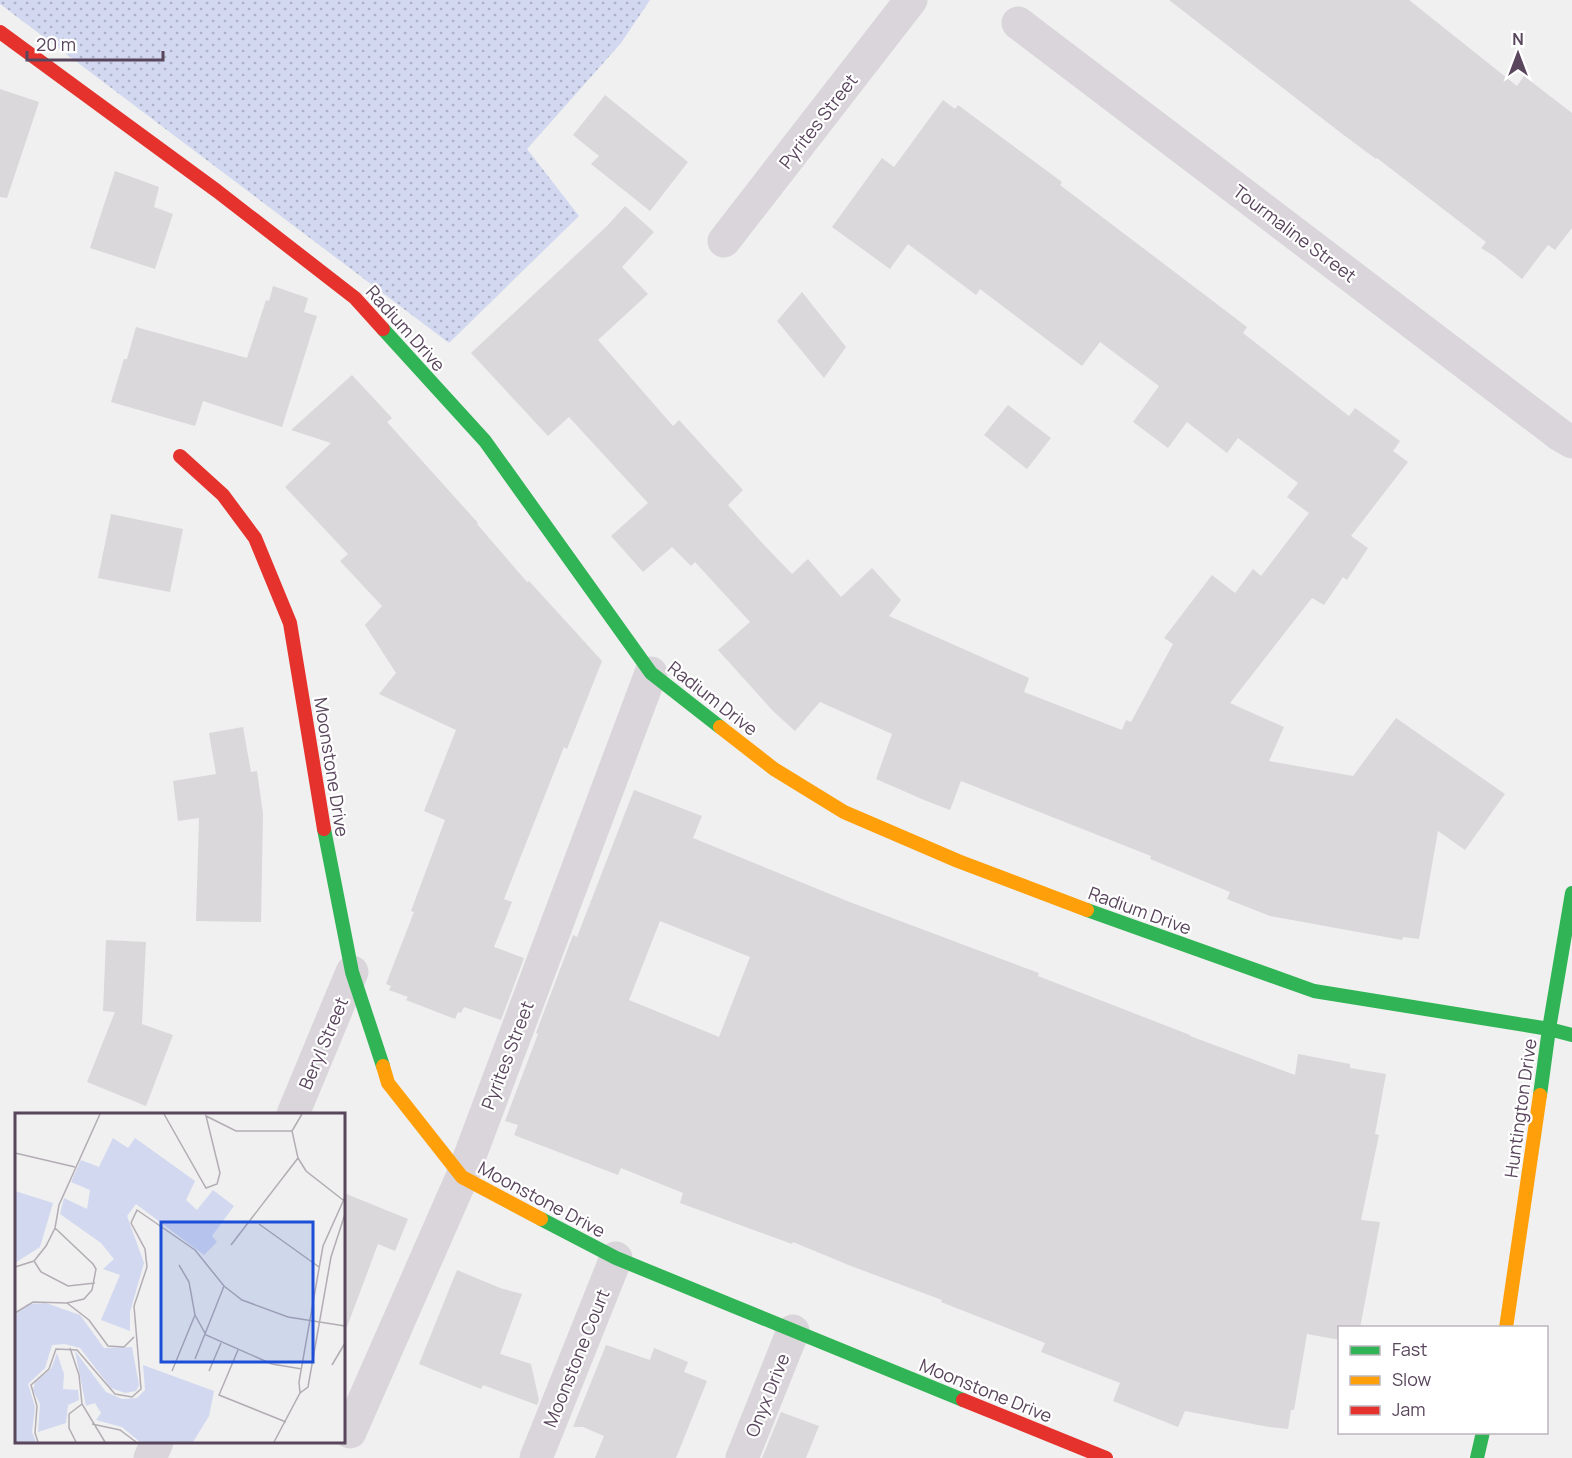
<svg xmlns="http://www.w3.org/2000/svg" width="1572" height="1458" font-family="Manrope,sans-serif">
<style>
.grass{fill:url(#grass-dots)}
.building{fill:#dad8da;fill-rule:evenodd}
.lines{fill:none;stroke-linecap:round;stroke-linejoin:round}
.street{stroke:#d9d5da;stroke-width:33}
.fast{stroke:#30b455;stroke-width:14}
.slow{stroke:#ff9f0a;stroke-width:14}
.jam{stroke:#e5322d;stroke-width:14}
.labels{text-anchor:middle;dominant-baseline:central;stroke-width:4.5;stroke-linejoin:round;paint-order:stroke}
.street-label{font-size:18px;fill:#59455c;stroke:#fff}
.inset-road{fill:none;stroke:#b3acb4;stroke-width:1.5}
.view{fill:#1d4ed8;fill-opacity:0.15;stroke:#1d4ed8;stroke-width:3}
.inset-edge{fill:none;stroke:#59455c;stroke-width:3}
</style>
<defs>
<pattern id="grass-dots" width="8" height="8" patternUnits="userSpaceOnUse" patternTransform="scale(1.5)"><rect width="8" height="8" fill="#d2d8f0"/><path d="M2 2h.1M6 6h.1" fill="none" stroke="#adb1c6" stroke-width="1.8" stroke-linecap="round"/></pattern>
</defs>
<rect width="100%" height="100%" fill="#eff0ef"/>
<path class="grass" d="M0,0H650L621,43L527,149L579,216L449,343L0,4Z"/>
<path class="building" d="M1169,0H1409L1517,86L1524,76L1572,113V228L1555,250L1548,245L1522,279L1494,256L1481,248L1486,242L1377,158L1376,159L1341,133Z
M0,89L39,102L7,198L0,197Z
M605,95L688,162L650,211L591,164L599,156L573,135Z
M943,100L955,109L958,105L1062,182L1060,185L1247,327L1243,333L1349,416L1355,408L1400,441L1393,451L1408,462L1351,536L1368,548L1347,580L1343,577L1324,605L1312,598L1230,703L1284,727L1269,761L1353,776L1396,718L1505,794L1465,850L1438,831L1419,939L1403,937L1402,940L1270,916L1227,899L1230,892L1150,859L1151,856L961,781L950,810L924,800L876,779L892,734L820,702L795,731L774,712L718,650L750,622L695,562L691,566L672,547L643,572L611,536L648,503L569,417L548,436L471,353L607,226L625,206L654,232L622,267L648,294L598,340L673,426L679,420L743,490L728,505L764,545L792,574L808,559L841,597L872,568L901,600L889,616L1029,678L1024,692L1122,730L1126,720L1131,722L1173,644L1164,638L1212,575L1235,593L1253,569L1261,576L1309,513L1287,497L1298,483L1238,438L1227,453L1187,422L1168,448L1133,422L1159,386L1100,342L1082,366L980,289L976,295L908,244L890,269L832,227L882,158L894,167Z
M115,171L159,187L154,207L173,214L155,269L90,248Z
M273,286L308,298L304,312L317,316L282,427L203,401L195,426L111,402L124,359H127L136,327L247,358L266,300L269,301Z
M802,292L846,347L824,378L777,321Z
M352,375L392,418L387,422L478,523L477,524L527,582L529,581L602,661L567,749L564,747L504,899L512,902L494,947L524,958L501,1020L464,1007L461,1013L458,1012L455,1019L406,1000L408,997L389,990L391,986L386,984L414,912L411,911L445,820L424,811L456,730L379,694L396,673L365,625L382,606L340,561L348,554L285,487L331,443L291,430Z
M1008,405L1051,438L1027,469L984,435Z
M111,514L183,529L170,592L98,578Z
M243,727L251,772L257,771L263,814L261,922L196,921L199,818L178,821L173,781L216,774L209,733Z
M634,790L702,816L693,838L847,901L1039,973L1038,976L1190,1035V1036L1295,1075L1298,1054L1350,1064V1068L1386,1074L1375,1134L1379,1135L1361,1220L1380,1222L1360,1328H1340V1340L1307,1334L1294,1410H1291L1288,1429L1269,1427L1185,1411L1178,1427L1113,1401L1120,1383L1041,1352L1045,1343L941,1302L942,1300L851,1266L793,1242L792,1244L680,1203L683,1193L621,1168L618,1175L514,1135L518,1125L505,1121L538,1034L536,1033L573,935L577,937ZM660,921L750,957L719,1037L629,1000Z
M106,940L146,942L142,1024L173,1035L146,1106L87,1082L115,1012L103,1011Z
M344,1193L408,1219L395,1251L378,1244L347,1327H344Z
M457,1270L500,1288L522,1294L500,1354L531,1364L539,1400L537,1405L483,1385L481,1389L419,1364Z
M606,1345L650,1360L654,1348L688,1362L684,1372L707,1381L676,1458H595L604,1436L583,1427H573Z
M781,1412L819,1426L806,1458H762Z"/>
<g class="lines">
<path class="street" d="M1018,23L1560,435L1572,442
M724,241L911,0
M293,1114L352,972
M350,1432L462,1177L651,673
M150,1458L157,1442
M536,1458L616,1258
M742,1458L793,1331"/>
<path class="fast" d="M383,329L485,441L651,673L720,727
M324,829L352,972L383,1066
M1087,910L1314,991L1549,1029L1572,1035
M1540,1095L1549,1029L1572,893
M541,1219L616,1258L963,1400
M1477,1458L1483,1432"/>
<path class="slow" d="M720,727L774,769L844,812L958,861L1087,910
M383,1066L388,1083L462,1177L541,1219
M1506,1328L1540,1095"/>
<path class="jam" d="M0,32L217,191L355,298L383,329
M180,456L223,495L255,538L290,623L324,829
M963,1400L1106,1458"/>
</g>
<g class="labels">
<g class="street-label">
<text transform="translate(818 121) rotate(-52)">Pyrites Street</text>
<text transform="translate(1295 233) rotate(37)">Tourmaline Street</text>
<text transform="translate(406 328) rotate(48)">Radium Drive</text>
<text transform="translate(713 698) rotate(38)">Radium Drive</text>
<text transform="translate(332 767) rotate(81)">Moonstone Drive</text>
<text transform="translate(1140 910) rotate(20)">Radium Drive</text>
<text transform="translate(323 1043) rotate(-67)">Beryl Street</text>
<text transform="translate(507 1055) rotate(-69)">Pyrites Street</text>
<text transform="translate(1520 1108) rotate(-82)">Huntington Drive</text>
<text transform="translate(542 1199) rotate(28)">Moonstone Drive</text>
<text transform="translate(576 1358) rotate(-68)">Moonstone Court</text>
<text transform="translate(986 1390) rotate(22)">Moonstone Drive</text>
<text transform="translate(767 1395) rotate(-68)">Onyx Drive</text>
</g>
</g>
<g transform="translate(15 1113)">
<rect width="330" height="330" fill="#eff0ef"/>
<path d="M98,25L113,35L120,25L180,68L171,87L182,97L198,77L219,93L197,123L202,129L189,142L121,91L112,103L129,150L115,199V218L86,207L105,162L88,156L99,146L86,130L45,101L49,85L72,96L75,77L56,69L66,47L84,54ZM0,78L38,90L25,134L0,150ZM31,190L65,202L89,235L117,234L124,272L121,278L110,280L96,275L65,235L50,231L37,232L30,255L13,271L20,294L17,319L21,329H0V202L13,191ZM60,238L91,279L107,286L122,285L130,277L128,252L199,278L194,303L178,329H125L107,314L81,307L86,300L80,290L71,293ZM42,240L49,261L48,276L63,277L64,287L53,292L51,310L23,319L25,291L18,277L20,269L36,256Z" fill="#d2d8f0"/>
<path class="inset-road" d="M149,1L191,75L202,71L205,60L191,3L221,18H277M0,40L60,54M283,45L291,58L328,87M244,111L304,154M216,132L283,45L277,18L287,1M19,148L26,159L53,173L80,170M164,152L174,169L180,202L191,222L257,251L287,256M0,154L19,148L31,133L40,115L44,92L85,1M52,190L74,207L93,233L109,234L119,224M0,200L18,189L52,190L69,186L77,177L81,156L78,151L40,115M0,226V245M55,235L64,262L67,291L90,329M223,237L204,282L271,309M180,246L209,173M317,252L330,230M157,258L180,202M194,258L206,230M285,280L284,269L308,133L330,84M77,311L105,317L121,329M23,329L20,320L22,293L16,272L34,256L41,236L62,237L100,281L117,284L126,276L119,193L132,154L130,136L116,110L122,97L180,137L209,173L227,187L273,204L330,213M61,329L54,315V301L67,291M259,329L285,280L293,274L316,144L330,101"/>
<path class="view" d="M146,109H298V249H146Z"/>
<rect width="330" height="330" class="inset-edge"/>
</g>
<rect x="1338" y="1326" width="210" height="108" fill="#ffffff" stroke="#bdb5be" stroke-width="1.5"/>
<rect x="1350" y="1346" width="30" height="9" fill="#30b455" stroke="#bdb5be" stroke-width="1.5"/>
<text x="1392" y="1356" font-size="18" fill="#59455c">Fast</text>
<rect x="1350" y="1376" width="30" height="9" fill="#ff9f0a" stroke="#bdb5be" stroke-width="1.5"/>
<text x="1392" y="1386" font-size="18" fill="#59455c">Slow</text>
<rect x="1350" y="1406" width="30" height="9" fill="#e5322d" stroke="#bdb5be" stroke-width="1.5"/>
<text x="1392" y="1416" font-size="18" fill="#59455c">Jam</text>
<g transform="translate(1518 54)" stroke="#ffffff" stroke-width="4.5" paint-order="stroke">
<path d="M0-4.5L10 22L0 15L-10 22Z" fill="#59455c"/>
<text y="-9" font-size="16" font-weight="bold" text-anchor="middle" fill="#59455c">N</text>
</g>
<path d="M27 51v9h136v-9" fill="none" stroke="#59455c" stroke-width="3"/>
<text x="36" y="51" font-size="18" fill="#59455c" stroke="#ffffff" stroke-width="4.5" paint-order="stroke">20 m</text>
</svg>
